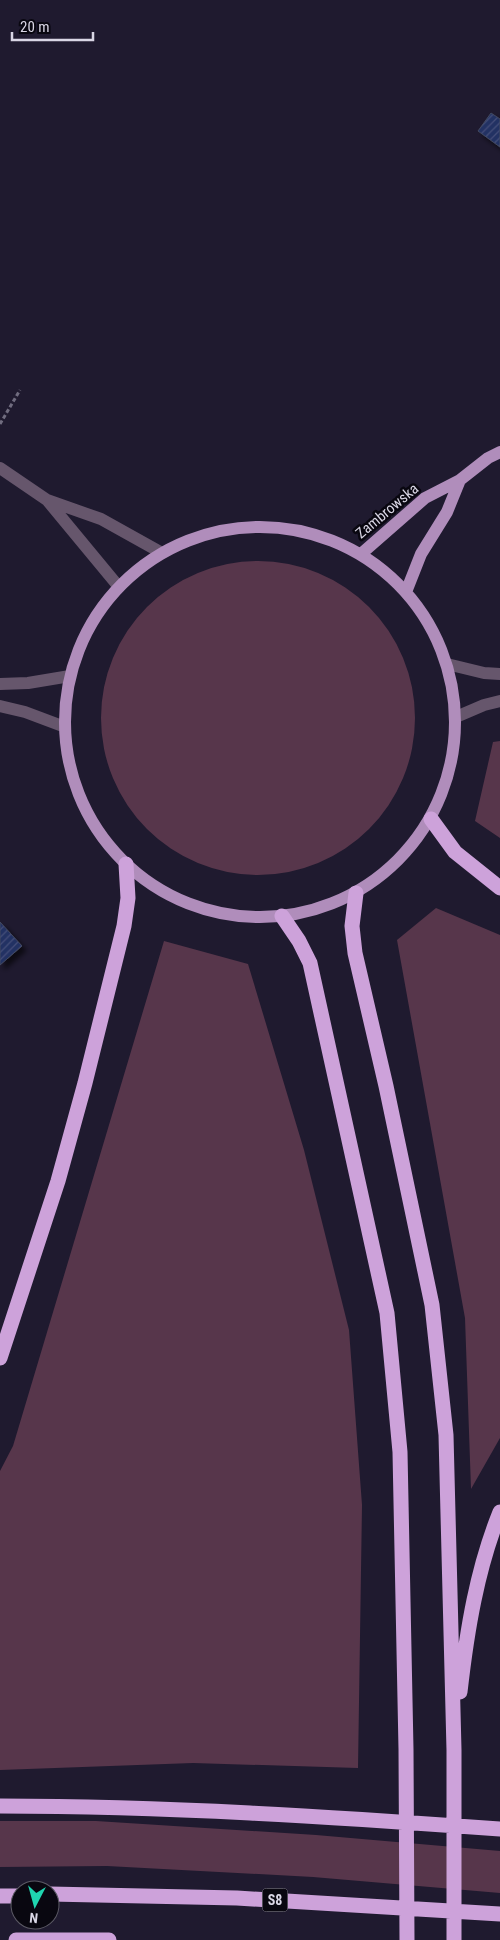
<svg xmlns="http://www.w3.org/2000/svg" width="500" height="1940" font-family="'Roboto Condensed',sans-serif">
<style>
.green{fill:#57364b}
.building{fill:url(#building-hatch);stroke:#414960;filter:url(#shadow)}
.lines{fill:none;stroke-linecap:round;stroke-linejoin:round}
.path{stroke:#706c7f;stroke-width:3;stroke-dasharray:4 2.5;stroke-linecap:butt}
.minor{stroke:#66566c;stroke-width:12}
.major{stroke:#b08dbb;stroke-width:12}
.highway{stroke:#cda2da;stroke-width:15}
.labels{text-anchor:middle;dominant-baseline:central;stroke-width:5;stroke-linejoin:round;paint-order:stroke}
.shield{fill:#090710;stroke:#9b98a5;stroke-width:1}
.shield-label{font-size:14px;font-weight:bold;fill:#d9d6e5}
.street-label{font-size:15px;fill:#d9d6e5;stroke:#090710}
</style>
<defs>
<pattern id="building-hatch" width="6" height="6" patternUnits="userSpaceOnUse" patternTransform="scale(1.25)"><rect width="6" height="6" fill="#243163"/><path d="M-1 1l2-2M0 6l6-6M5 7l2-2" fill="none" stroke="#434e79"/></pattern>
<filter id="shadow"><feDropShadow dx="4.5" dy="4.5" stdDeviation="2.5" flood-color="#0009"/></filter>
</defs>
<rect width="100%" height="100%" fill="#1f1a2f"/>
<path class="green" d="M101 718a157 157 0 1 1 314 0a157 157 0 1 1-314 0Z
M500,741V838L475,821L493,742Z
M436,908L500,935V1438L471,1489L465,1318L397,940Z
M164,941L248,964L304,1150L349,1330L362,1505L358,1768L193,1763L0,1770V1471L13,1446Z
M0,1821H96L316,1835L500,1851V1893L313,1877L107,1866L0,1867Z"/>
<path class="building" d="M491,113L500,119V147L478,131Z
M0,922L22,946L0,965Z"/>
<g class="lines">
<path class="path" d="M0,424L20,390"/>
<path class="minor" d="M0,468L47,500L101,519L162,553
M47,500L119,587
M447,664L484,673L500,674
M0,684L28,683L70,676
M0,706L25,712L65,727
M456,717L484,705L500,701"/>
<path class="major" d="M65 722a195 195 0 1 1 390 0a195 195 0 1 1-390 0Z
M361,554L425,498L460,480L488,458L500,452
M406,592L421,554L447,512L460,480"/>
<path class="highway" d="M431,819L455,852L500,888
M356,893L352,926L355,953L386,1086L432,1305L446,1435L454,1750V1940
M282,916L299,941L310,963L387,1313L400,1452L406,1749L407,1940
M0,1358L58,1181L85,1083L124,926L128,898L126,864
M460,1692C467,1630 477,1569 500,1512
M0,1806C167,1806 333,1817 500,1829
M50,1894L237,1898L500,1914
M0,1896H20
M16,1940H109"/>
</g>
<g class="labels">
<rect class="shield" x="262.5" y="1888.5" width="25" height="23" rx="4"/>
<g class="shield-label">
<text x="275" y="1900">S8</text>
</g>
<g class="street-label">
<text transform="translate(387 511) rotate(-40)">Zambrowska</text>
</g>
</g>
<g transform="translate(35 1905) rotate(186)"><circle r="24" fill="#090710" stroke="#5c5a65"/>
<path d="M0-4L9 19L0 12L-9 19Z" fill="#1fd5b0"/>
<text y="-8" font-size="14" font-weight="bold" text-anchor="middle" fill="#d9d6e5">N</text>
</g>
<path d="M12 32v8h81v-8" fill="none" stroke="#d9d6e5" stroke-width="2.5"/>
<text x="20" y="32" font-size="15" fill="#d9d6e5" stroke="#090710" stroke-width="4" paint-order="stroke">20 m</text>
</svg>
